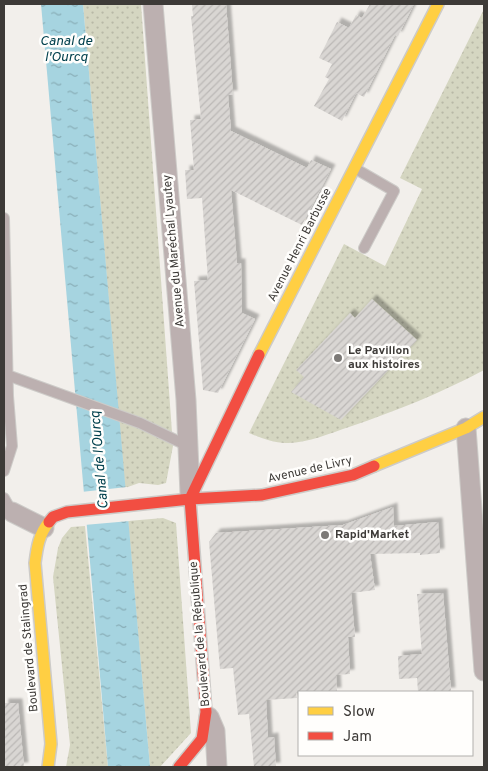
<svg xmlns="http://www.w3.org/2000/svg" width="488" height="771" font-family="Overpass,sans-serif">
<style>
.green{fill:url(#green-dots)}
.water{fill:url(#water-ripples)}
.pier{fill:#f2efeb}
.building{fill:url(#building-hatch);filter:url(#shadow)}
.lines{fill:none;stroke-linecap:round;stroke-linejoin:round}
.lane-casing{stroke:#cdcbc8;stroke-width:12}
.street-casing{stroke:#cdcbc8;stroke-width:21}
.slow-casing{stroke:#cdcbc8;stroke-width:14}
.jam-casing{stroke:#cdcbc8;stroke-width:14}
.lane{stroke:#bcb0b0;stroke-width:10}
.street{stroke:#bcb0b0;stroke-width:19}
.slow{stroke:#ffcf43;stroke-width:11}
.jam{stroke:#f24e42;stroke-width:11}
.poi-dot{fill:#7c7976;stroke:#fffefc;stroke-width:2}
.labels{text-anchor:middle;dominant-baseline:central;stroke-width:5;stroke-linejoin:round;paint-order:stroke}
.street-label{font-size:12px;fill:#3d3a37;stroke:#fffefc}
.poi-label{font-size:12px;font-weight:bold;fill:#3d3a37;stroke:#fffefc;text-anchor:start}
.water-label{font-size:14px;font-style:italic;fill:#00404d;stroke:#fffefc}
</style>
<defs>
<pattern id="green-dots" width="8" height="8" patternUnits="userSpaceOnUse" patternTransform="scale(1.25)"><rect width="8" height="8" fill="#d5d6c1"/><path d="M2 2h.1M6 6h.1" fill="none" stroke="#b8b8a6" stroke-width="1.8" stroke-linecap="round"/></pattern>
<pattern id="water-ripples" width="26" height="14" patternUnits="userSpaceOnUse" patternTransform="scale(1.25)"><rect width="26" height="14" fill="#a6d4e0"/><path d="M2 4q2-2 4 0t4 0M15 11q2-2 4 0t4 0" fill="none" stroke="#88adb6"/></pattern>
<pattern id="building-hatch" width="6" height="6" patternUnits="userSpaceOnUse" patternTransform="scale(1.25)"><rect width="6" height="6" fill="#d9d6d3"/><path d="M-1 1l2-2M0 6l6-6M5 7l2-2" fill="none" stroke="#bbb8b6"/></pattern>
<filter id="shadow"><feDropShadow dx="4.5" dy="-4.5" stdDeviation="1" flood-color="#0004"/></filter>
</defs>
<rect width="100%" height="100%" fill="#f2efeb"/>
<path class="green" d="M83,4H141L173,446L166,483L158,485L139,483L125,488Z
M484,9V370C441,393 396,411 349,427C331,433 305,444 286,443C273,443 261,438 249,433L344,244L385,266L422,189L400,178Z
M163,518L176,523L191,733L160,767H150L128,521Z
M85,526L108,767H66L70,745L53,577L58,548L62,538L71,527Z"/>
<path class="water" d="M41,4H83L150,767H108Z"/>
<path class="pier" d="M127,487L130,521L84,525L81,492Z"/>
<path class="building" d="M207,4H226L233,95H228L231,131L307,168L311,160L331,169L302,225L231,190L237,263H241L242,313L255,319L218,393L203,390L194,281L208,280L202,198L187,199L185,170H194L190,120L201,119L191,16H193L192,5Z
M370,4H414L398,36L395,35L364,97L356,93L342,121L314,106L329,79L325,77L332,64L319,58L337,22L349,28L356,15L362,18Z
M372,299L417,340L341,420L291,392L304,377L296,370L350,313L355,318Z
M393,507L394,526L438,522L440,553L420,555V553L370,554L375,590L351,593L355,637H348L350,674L336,675L337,692H296L297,698L266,700L268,738L274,737L276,767H254L249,714L238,715L233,668L220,669L209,542L216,533L343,525Z
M443,593L451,692H418L417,678L399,679L398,656L422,654L417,594Z
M4,703H18L24,767H4Z"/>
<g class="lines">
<g class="lane-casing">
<path id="lane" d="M356,169L394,191L364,248
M4,218L8,396L12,446L4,471
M7,375L140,423L188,446
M4,498L12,512L9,513"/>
</g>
<g class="street-casing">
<path id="street" d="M153,4L186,400L190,494
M466,428L484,671
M12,512L44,528
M209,717L215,731L217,767"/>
</g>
<g class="slow-casing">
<path id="slow" d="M259,355L438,4
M374,466L466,428L484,417
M48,767L51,744L35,563C37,547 39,534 49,522"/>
</g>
<g class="jam-casing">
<path id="jam" d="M49,522L53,517L67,512L190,499L262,495L353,475L374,466
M179,767L202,739L206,712L190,499L259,355"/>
</g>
<use href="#lane" class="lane"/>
<use href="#street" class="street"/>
<use href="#slow" class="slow"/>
<use href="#jam" class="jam"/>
</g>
<g class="poi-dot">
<circle cx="338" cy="358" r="5"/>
<circle cx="325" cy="535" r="5"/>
</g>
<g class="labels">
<g class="street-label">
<text transform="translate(300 245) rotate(-63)">Avenue Henri Barbusse</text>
<text transform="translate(174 251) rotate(-95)">Avenue du Maréchal Lyautey</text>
<text transform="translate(310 470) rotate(-13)">Avenue de Livry</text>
<text transform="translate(200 634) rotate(-95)">Boulevard de la République</text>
<text transform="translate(29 648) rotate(-95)">Boulevard de Stalingrad</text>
</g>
<g class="poi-label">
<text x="348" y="351">Le Pavillon<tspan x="348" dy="14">aux histoires</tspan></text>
<text x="335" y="535">Rapid'Market</text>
</g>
<g class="water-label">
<text x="66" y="41">Canal de<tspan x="66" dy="16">l'Ourcq</tspan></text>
<text transform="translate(100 460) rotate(-95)">Canal de l'Ourcq</text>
</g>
</g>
<rect width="488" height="771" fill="none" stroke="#3d3a37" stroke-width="10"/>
<rect x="298" y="691" width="175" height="65" fill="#fffefc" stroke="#b1b0ad"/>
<rect x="308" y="707" width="25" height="8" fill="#ffcf43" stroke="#b1b0ad"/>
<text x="343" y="716" font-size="15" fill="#3d3a37">Slow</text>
<rect x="308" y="732" width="25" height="8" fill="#f24e42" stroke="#b1b0ad"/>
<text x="343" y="741" font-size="15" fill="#3d3a37">Jam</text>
</svg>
